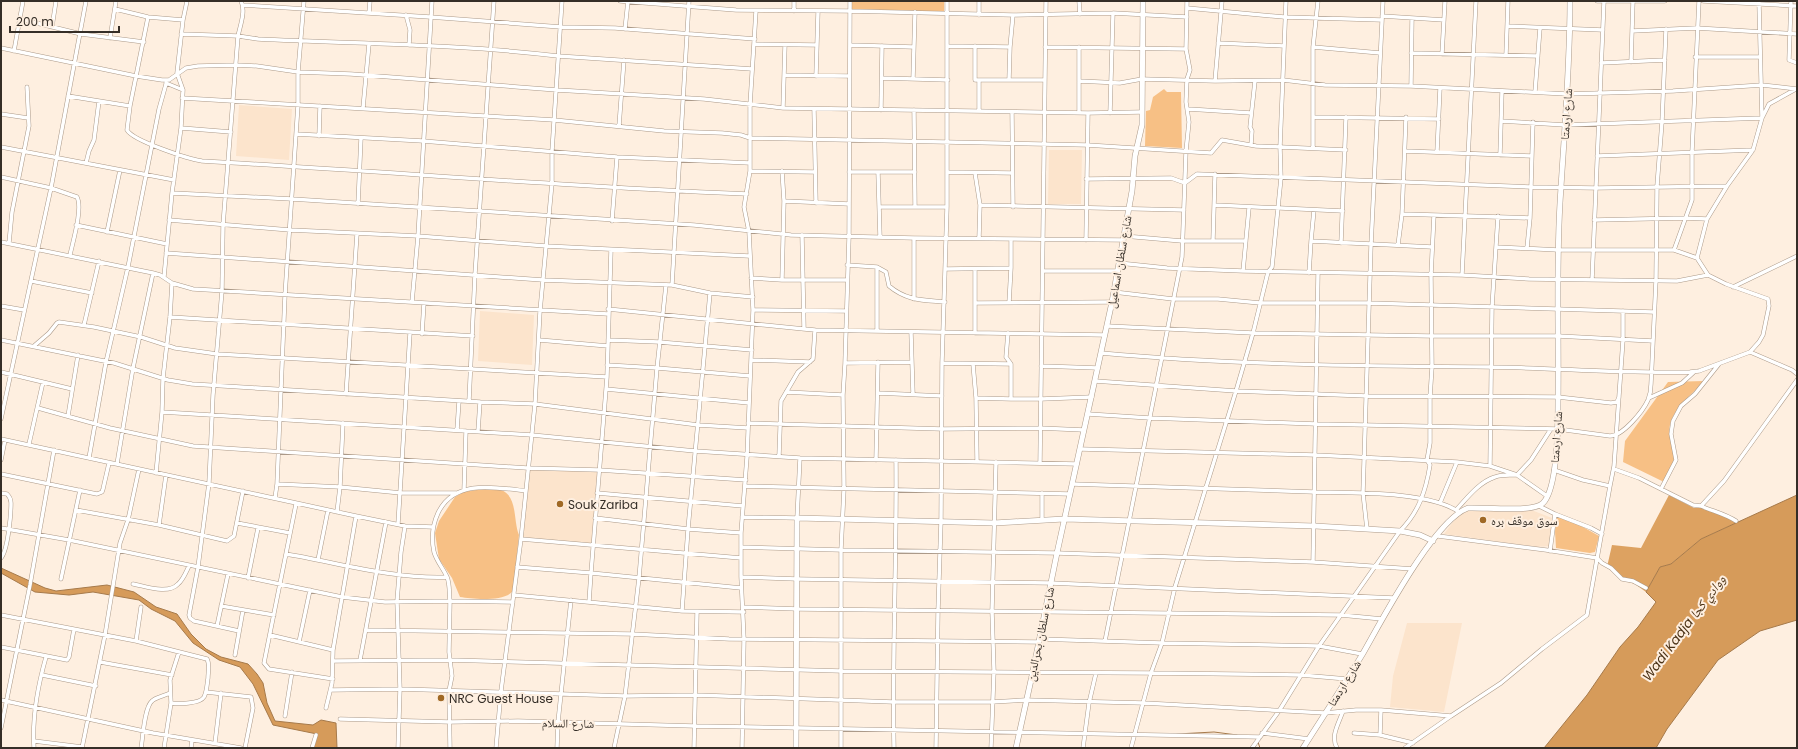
<svg xmlns="http://www.w3.org/2000/svg" width="1798" height="749" font-family="Poppins,'Noto Naskh Arabic',sans-serif">
<style>
.built{fill:#fce4cc}
.green{fill:#f7c085}
.forest{fill:#dda261}
.water{fill:#d69b5a;stroke:#a67a4b}
.lines{fill:none;stroke-linecap:round;stroke-linejoin:round}
.stream{stroke:#a67a4b;stroke-width:1}
.street-casing{stroke:#ac9a89;stroke-width:4.5}
.secondary-casing{stroke:#ac9a89;stroke-width:6}
.street{stroke:#fff;stroke-width:3.5}
.secondary{stroke:#fff;stroke-width:5}
.poi-dot{fill:#a06925;stroke:#feefe0;stroke-width:1.5}
.labels{text-anchor:middle;dominant-baseline:central;stroke-width:4;stroke-linejoin:round;paint-order:stroke}
.street-label{font-size:12px;fill:#352e27;stroke:#feefe0}
.poi-label{font-size:12px;fill:#352e27;stroke:#feefe0;text-anchor:start}
.water-label{font-size:13px;font-style:italic;fill:#4c3317;stroke:#feefe0}
</style>
<rect width="100%" height="100%" fill="#feefe0"/>
<path class="built" d="M239,105L292,109L289,160L236,156Z
M1049,150H1082L1081,204H1048Z
M480,311L534,315L532,365L478,361Z
M529,469L598,471L592,544L522,538Z
M1469,510L1534,511L1552,518L1550,546L1536,547L1444,534L1459,514Z
M1407,623H1462L1444,712L1390,707L1393,676Z"/>
<path class="green" d="M852,1H944V12L852,9Z
M1164,89L1167,92H1181L1182,148L1145,146L1146,111L1150,110L1153,97Z
M1704,381C1692,395 1674,407 1670,425C1667,437 1676,448 1674,459C1673,466 1667,475 1664,482L1623,462L1625,441L1668,382Z
M483,489C488,489 496,488 501,490C518,496 513,521 519,535L513,591C504,602 473,599 460,597L452,578L439,559L435,533L439,521L455,497L463,492Z
M1557,516L1576,523L1599,536L1595,552L1590,553L1556,548L1555,531Z"/>
<path class="forest" d="M1669,495L1694,508H1702L1728,518L1736,523L1701,539L1671,564L1660,567L1646,592L1635,584L1622,580L1607,567L1612,545L1641,548Z"/>
<path class="water" d="M1797,495V620L1760,631L1718,660L1667,729L1656,748H1544L1587,695L1620,647L1638,627L1656,602L1646,592L1660,567L1671,564L1701,539Z
M1,568L45,588L56,591L107,585L134,592L156,607L177,614L191,634L206,649L221,657L248,664L257,674L263,683L267,703L275,721L313,725L321,720L336,723L337,748H313L317,734L273,725L253,684L240,667L219,660L193,643L175,621L151,609L139,600L93,592L69,595L35,592L1,573Z"/>
<g class="lines">
<path class="stream" d="M1177,734L1214,732L1237,735
M1258,742L1260,748"/>
<g class="street-casing">
<path id="street" d="M620,1L736,10L850,11L1013,15L1113,13L1187,17
M1079,1L1080,14
M1597,1H1665
M1703,1L1797,6
M1791,1L1789,60L1797,63
M243,5L430,17L561,27L615,28L755,39
M1187,8L1284,17L1382,20
M115,9L148,17L183,20
M794,11V1
M369,13L370,1
M406,15L410,30L409,45
M979,15V1
M1382,16L1444,20
M148,17L130,106L127,130C133,141 189,159 202,161C383,171 565,187 747,194
M20,19L81,34L144,42
M1507,26L1603,30
M52,27L56,1
M625,29L628,1
M1632,31L1696,28L1797,34
M181,34L238,36L258,39C358,44 459,44 558,56L752,69
M110,38L116,1
M1218,43L1284,46
M754,44L817,45
M850,45L913,47
M947,46L1010,47
M975,46V80H979V110
M1045,47L1186,49
M1079,47V113
M1313,47L1380,53
M1,48L136,76L162,80H169L186,68L198,66L236,65L257,66L298,72L351,74L557,90L704,99L783,108L1088,113L1142,112
M14,51L23,1
M1411,53L1538,56
M1442,54L1445,1
M1506,55L1508,1
M1695,57H1760
M1631,62L1633,1
M1601,63L1665,60
M784,75L849,76
M816,76L818,12
M882,78L948,80
M913,79L915,12
M979,80H1045
M1009,80L1010,47L1013,15
M1079,81L1120,83L1142,79L1215,81L1283,80L1325,85L1411,86L1567,94L1673,91L1762,85L1797,89
M1215,81L1222,1
M166,83L183,90
M1411,86L1412,18
M1535,92L1540,28
M68,96L130,106
M182,98L554,120L664,131L722,133L741,135L750,138L1087,145L1211,153L1222,140L1256,146L1346,150
M363,108L369,44
M783,108L785,45
M814,109L816,203
M1188,109L1251,113
M881,110L882,46
M914,110L915,207
M1012,112L1013,207
M1110,113L1113,13
M1,114L28,118
M1313,117L1439,119
M1501,121L1565,125L1762,118L1769,104L1796,89
M619,126L624,60
M181,128L231,132
M296,134L423,141L617,157L750,163
M319,136L320,106
M1251,145L1252,131L1250,127L1255,81
M1,147L174,180
M1313,147V47L1318,1
M1405,151L1532,156
M1437,152L1440,88
M1500,155L1502,91
M1597,156L1753,150
M86,163L89,151L94,140L99,101
M750,171L815,172
M782,171L784,201L782,280
M849,172H915
M878,172L880,237
M947,172L1012,173
M975,173L980,205L979,238
M1,177L51,188L77,197C83,208 73,241 70,255
M1086,179L1171,178L1185,183L1197,174L1530,187L1596,188L1727,186
M172,193L292,199L694,225L791,235L914,238L1123,240
M784,201L849,204
M358,204L361,138
M980,205L1184,210
M1215,205L1343,211
M879,207H947
M1402,214L1530,218
M169,220L290,230L418,236L546,246L749,256
M1594,220L1685,218L1707,219
M612,221L617,157
M76,225L167,244
M107,232L120,170
M1124,236L1182,241H1246
M1086,240L1088,113
M1213,240L1215,174
M1311,241L1314,210
M1,242L153,273L160,275L172,283L193,289L608,314
M9,243L12,212L29,126L27,87
M1341,243L1346,117
M1398,245L1402,214L1406,117
M1527,248L1530,218L1533,122
M611,250L607,377L591,573L741,588
M1674,250L1692,200V152L1699,1
M166,253L543,280L672,285L710,293L753,297
M1697,258L1707,219L1727,186L1753,150L1762,118L1759,3
M1119,263L1167,268L1243,271L1462,275L1529,279L1677,281L1708,275
M847,265L877,267L886,272L889,286C907,301 923,300 945,302
M877,267V330
M946,269L1011,268V239
M975,269V303
M1043,271H1118
M1243,271L1249,208
M1309,273L1311,241L1432,247
M1462,275L1476,1
M164,277L172,193L181,128L183,90L177,73L183,20L187,1
M751,278L782,280H847
M1592,280L1604,1
M31,281L92,293
M672,285L689,1
M1733,287L1797,256
M1114,292L1173,299H1218L1260,303H1369L1653,312
M914,299V238
M412,302L418,236L432,1
M1009,303L1011,268
M1,306L24,310
M608,309L804,329
M753,310L846,311
M170,317L473,336
M84,325L99,261
M1107,326L1253,333L1431,336H1558L1653,341
M815,330L1105,335
M911,332L913,394
M975,333V303L1112,302
M422,334L424,303
M1,340L114,363L168,380L192,384L480,402L535,404L698,425L748,428
M539,340L608,346
M608,340L659,342L752,350
M34,346L49,333L57,323L59,322L94,327L141,337L175,348L217,354L607,377
M1750,352L1792,370L1797,374
M1101,353C1231,365 1361,366 1491,367C1557,368 1623,374 1690,372L1699,371L1750,352L1759,342L1763,335L1769,306L1768,299L1726,284L1708,275L1697,258L1674,250H1558L1496,247
M751,360L810,362
M845,363L911,362
M942,363L1011,364
M973,364L976,398
M607,365L657,368L750,376
M1041,366L1098,368
M1,372L72,389
M1095,381L1236,391L1367,396L1558,397L1611,403L1617,402L1619,397
M606,389L749,403
M786,392L843,395
M878,393L942,396
M346,394L357,234
M1649,398L1682,383L1694,372
M1011,399H1041L1092,397
M469,401L475,274L494,1
M38,408L110,428L193,446L527,468L599,470L746,480
M162,412L532,435L695,451L800,458L1077,464
M1088,414L1150,418L1316,424L1558,429L1610,436C1623,436 1643,411 1648,400C1650,395 1651,389 1651,384L1656,280L1657,186L1662,122L1666,29
M68,416L78,355
M1,419L51,188L86,1
M748,423L942,429L1039,428L1084,430
M457,430L459,401
M478,431L480,402
M1,439L356,516L405,526L433,527
M29,444L43,382
M1080,449L1315,455L1457,462L1490,466L1517,475L1547,496
M779,456L781,401L798,372L813,359L815,330L804,329L802,235
M89,458L106,362L128,267L159,109L166,84
M1,460L5,440
M876,460L878,362
M977,461L976,398L1011,399V364L1006,357L1008,333
M1040,463L1046,1
M117,464L133,368L153,273
M1490,466L1492,307L1498,216
M1614,469L1639,478L1693,505L1701,506L1724,481L1797,380
M1554,470L1583,480L1610,486L1614,466L1623,340V311
M156,473L162,412L163,378L170,317L172,283
M1,474L97,494L102,492L103,489L109,463
M277,484L340,487L401,493H456
M1072,484C1153,487 1233,489 1314,492C1352,493 1429,491 1459,512
M745,486L1070,494
M1661,489L1676,460L1671,434L1673,421L1681,406L1695,394L1719,364
M464,490L466,431
M1,493L7,494C10,497 11,499 11,503C11,514 8,550 1,558
M597,493L743,506
M1042,493V520
M275,498L277,484L285,295L298,105V72L304,1
M1440,503L1457,462
M296,504L264,663L269,669L333,679
M1539,506L1555,514L1550,551
M1701,506C1712,511 1725,514 1736,521
M76,510L159,525L227,541L234,536L243,491
M1456,510C1467,498 1479,482 1495,477C1502,474 1510,475 1517,475L1531,460L1551,429
M337,512L340,487L343,423
M1555,514L1591,528L1602,534
M742,517L797,518L800,458
M595,518L688,529L741,533
M237,523L290,533
M398,524L410,333
M159,525L166,475
M1,528L69,540L342,597L385,602L450,601C449,593 450,584 447,577C443,568 437,562 434,552C431,538 432,526 438,513C454,479 494,487 526,491
M1367,529L1363,493L1371,245L1383,1
M1438,536L1546,550L1597,558L1602,563L1611,568L1622,579L1633,581L1646,588
M521,539L741,558
M741,547L841,550L1057,553L1313,562L1413,569
M286,554C339,563 392,579 447,577
M318,560L328,510
M1313,562L1318,273
M517,567L591,573L589,602
M741,577L797,579L1051,583L1394,598
M248,578L258,528
M61,579L80,490
M133,584C145,586 168,595 178,584C183,580 186,572 189,566
M514,595L682,611L744,612
M221,606L274,615
M743,607L798,609L1341,615L1382,619
M682,611L688,529L710,293
M1,615L136,641L207,659C210,664 208,672 208,678C207,684 207,691 204,697C200,704 178,704 171,703L164,748
M217,626L228,574
M366,630L632,634L729,639L1038,642
M239,631L194,621L190,618L189,615L198,567L209,483L213,395L222,291L223,225L238,36C240,26 246,11 241,1
M270,635L333,650
M1039,639L1162,643L1319,646L1362,654
M136,641L141,607
M1105,641L1182,257L1186,151L1189,122L1186,102L1187,79L1190,70L1186,49L1187,1
M299,642L310,590
M1,647L67,660L69,657L74,629
M235,655L243,610
M360,660L386,522
M333,661L449,660L841,671L1151,673L1301,675L1347,679
M100,662L172,675
M42,675L96,686
M331,690L400,689L625,696L695,695L893,702H992L1025,700L1144,703L1325,713L1356,710H1381L1451,716L1501,683L1542,649L1587,615L1610,486
M206,692L251,697L253,708L245,748
M1,700L153,733L241,748
M171,703L170,680L179,652
M326,708L332,683L333,650L356,516
M1381,710L1380,735L1413,743
M285,716L292,672
M340,719L450,722L518,721L694,726L1260,737
M1,728L30,585L54,450
M1262,733L1309,739
M1354,733L1380,735
M34,741L82,747
M215,743L221,693
M34,748C32,718 38,685 46,657
M82,748L105,635L120,543L128,520L139,469
M141,748C143,738 144,708 152,701C156,697 164,696 170,693
M191,748L192,740
M312,748L316,735
M398,748L400,689L397,601L401,552L405,526
M450,748L449,691L452,676L449,652L450,601L513,602
M496,748L501,691L521,539L535,404L540,311L552,183V151L562,1
M557,748L558,722L571,600
M614,748L625,696L639,578L657,368L666,285
M694,748L697,612
M742,748L744,639L741,577V533L747,457L753,310L749,232L744,207L750,171V105L756,11
M841,748V550L844,489L843,395L845,363L849,237L850,1
M894,748C892,652 897,556 896,460
M936,748L938,611L941,521L942,363L947,207V1
M991,748L994,671L992,611L996,462
M1083,748L1089,703L1096,673
M1131,748L1151,673L1162,643L1175,587L1236,391L1253,333L1268,272L1272,267L1281,178L1280,147L1286,1
M1252,748L1279,711L1319,646L1400,531C1419,512 1426,490 1430,465L1427,460L1430,443V397L1432,367L1431,275L1434,215
M1337,748C1330,736 1339,723 1343,711
M1405,748L1451,716"/>
</g>
<g class="secondary-casing">
<path id="secondary" d="M796,748L797,518L994,523L1064,519L1315,526L1400,531L1420,535L1433,541
M1016,748L1033,671L1057,553L1112,302L1132,191L1135,156L1142,125L1143,1
M1303,748C1323,717 1343,686 1362,655C1381,622 1434,520 1468,508C1484,507 1533,513 1543,503C1558,488 1558,425 1558,403C1559,336 1556,270 1560,203C1564,136 1570,69 1570,1"/>
</g>
<use href="#street" class="street"/>
<use href="#secondary" class="secondary"/>
</g>
<g class="poi-dot">
<circle cx="560" cy="504" r="4"/>
<circle cx="1483" cy="520" r="4"/>
<circle cx="441" cy="698" r="4"/>
</g>
<g class="labels">
<g class="street-label">
<text transform="translate(1566 114) rotate(-86)">شارع اردمتا</text>
<text transform="translate(1119 262) rotate(-80)">شارع سلطان اسماعيل</text>
<text transform="translate(1556 437) rotate(-86)">شارع اردمتا</text>
<text transform="translate(1040 634) rotate(-78)">شارع سلطان بحرالدين</text>
<text transform="translate(1344 683) rotate(-58)">شارع اردمتا</text>
<text transform="translate(568 723) rotate(1)">شارع السلام</text>
</g>
<g class="poi-label">
<text x="568" y="504">Souk Zariba</text>
<text x="1491" y="520">سوق موقف بره</text>
<text x="449" y="698">NRC Guest House</text>
</g>
<g class="water-label">
<text transform="translate(1684 628) rotate(-53)">Wadi Kadja ووادي كجا</text>
</g>
</g>
<rect width="1798" height="749" fill="none" stroke="#352e27" stroke-width="4"/>
<path d="M10 26v6h109v-6" fill="none" stroke="#352e27" stroke-width="2"/>
<text x="16" y="26" font-size="12" fill="#352e27" stroke="#feefe0" stroke-width="3" paint-order="stroke">200 m</text>
</svg>
